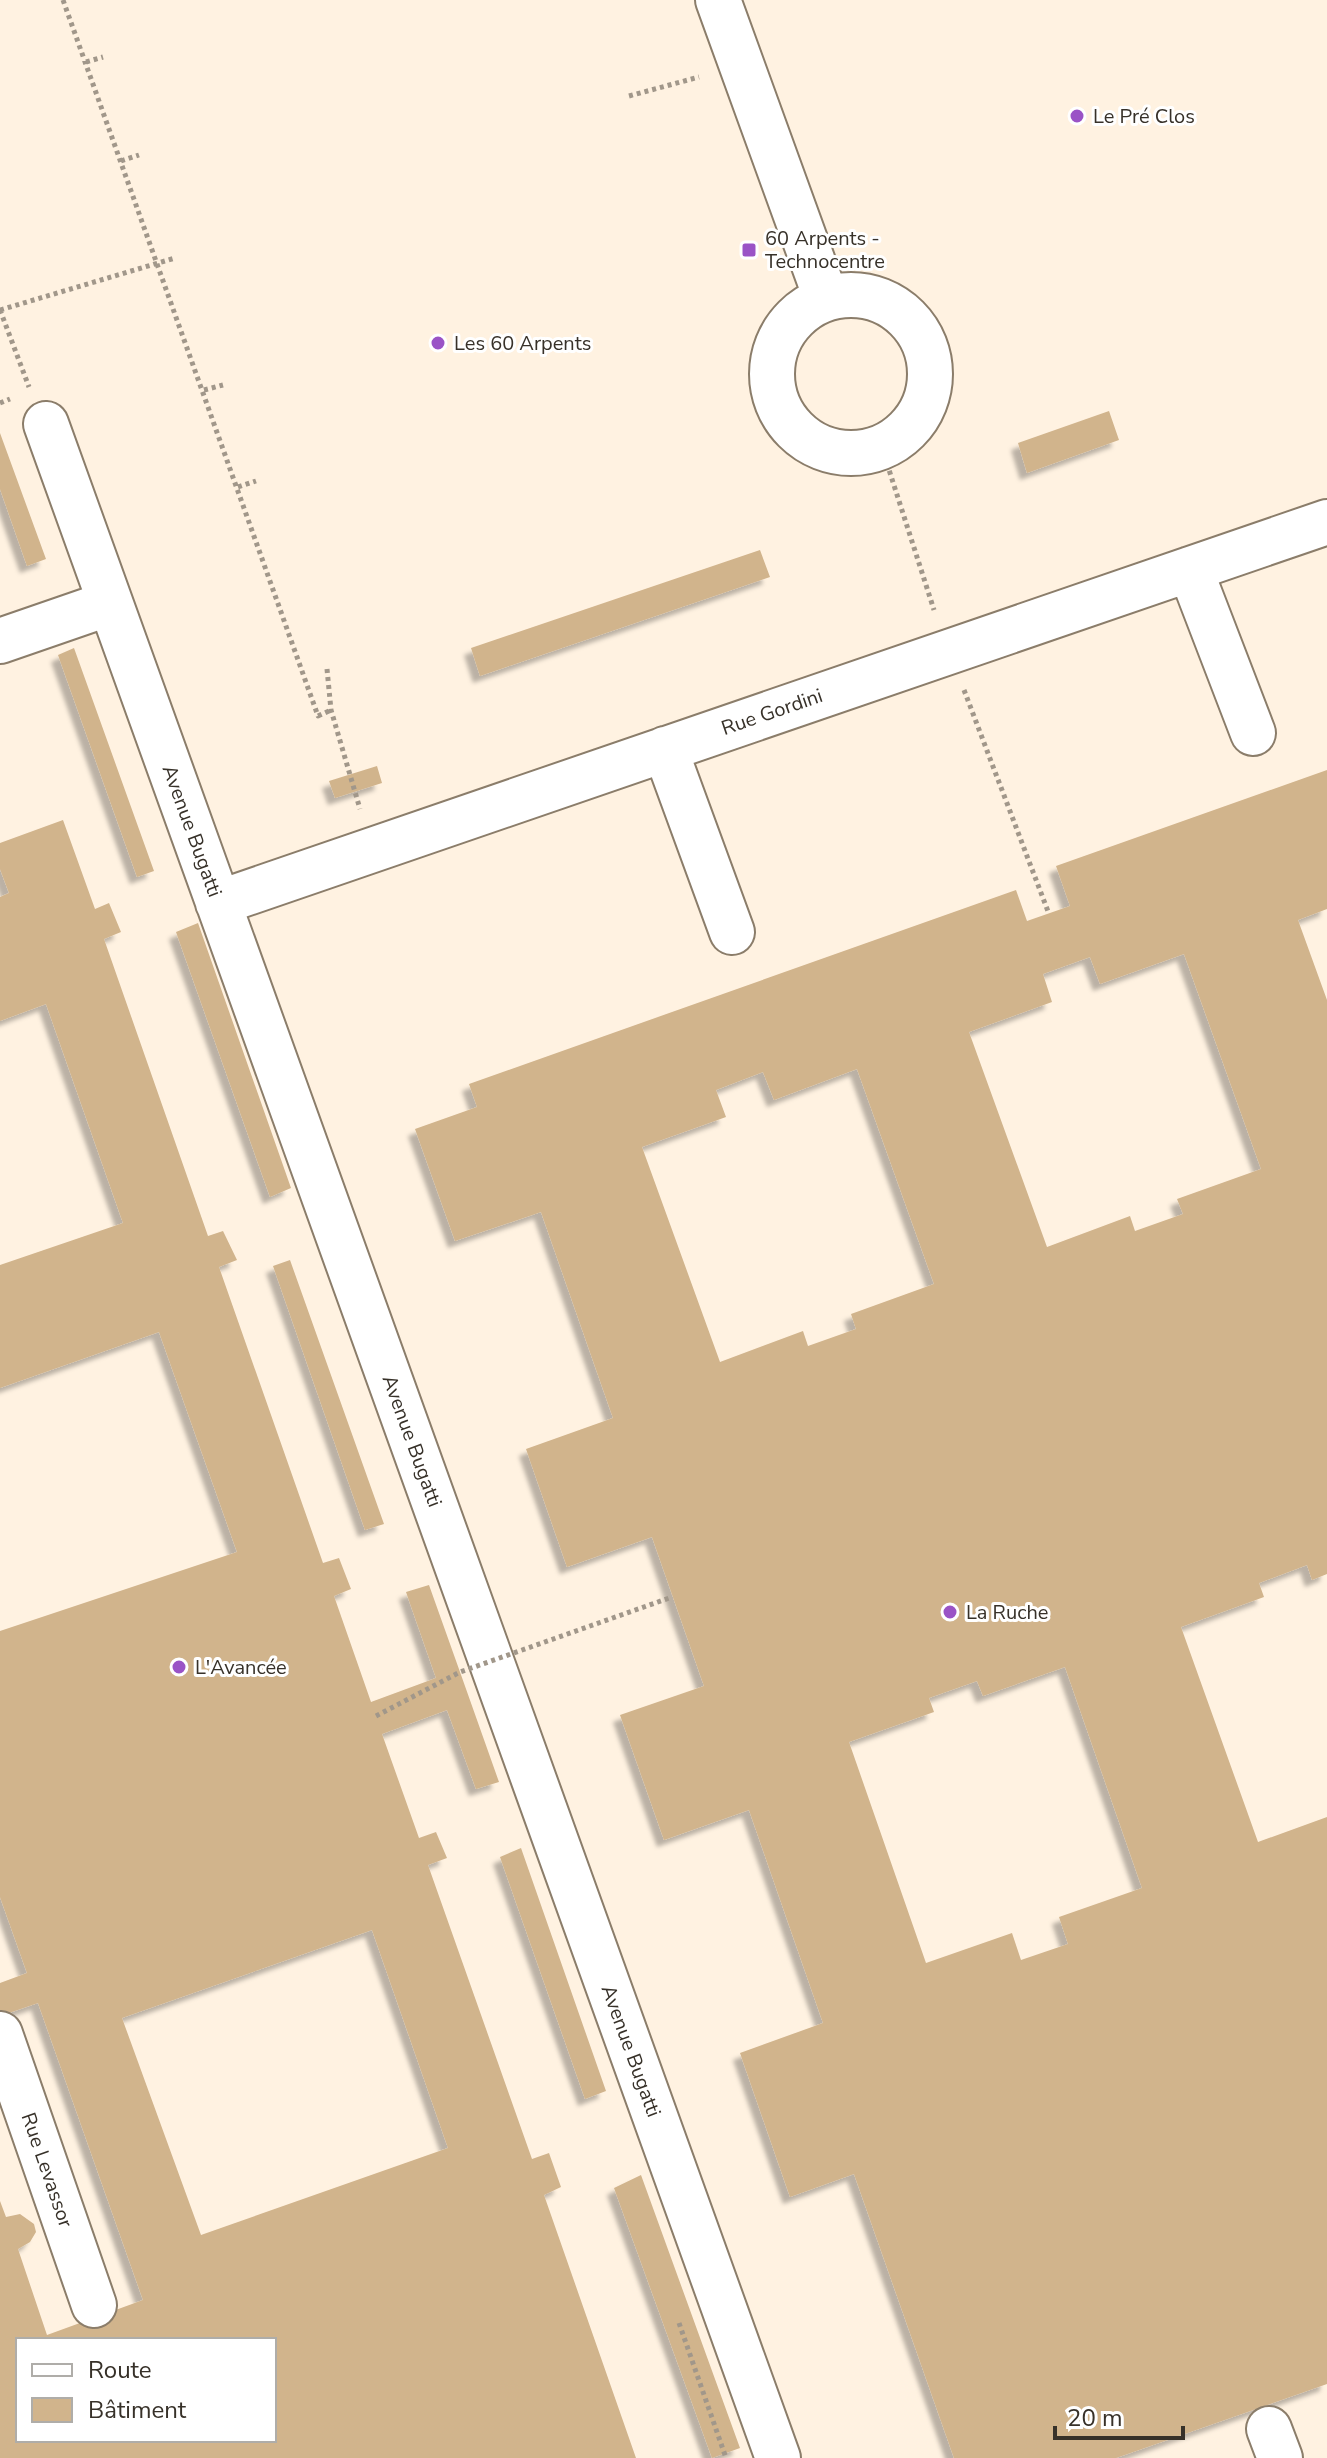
<svg xmlns="http://www.w3.org/2000/svg" width="1327" height="2458" font-family="'Nunito Sans',sans-serif">
<style>
.building{fill:#d1b48c;fill-rule:evenodd;filter:url(#shadow)}
.lines{fill:none;stroke-linecap:round;stroke-linejoin:round}
.minor-casing{stroke:#8b7d6a;stroke-width:48}
.path{stroke:#a1978a;stroke-width:5;stroke-dasharray:4 4;stroke-linecap:butt}
.minor{stroke:#fff;stroke-width:44}
.path-bridge{stroke:#a1978a;stroke-width:5;stroke-dasharray:4 4;stroke-linecap:butt}
.poi-dot{fill:#9a53c6;stroke:#fff;stroke-width:3}
.labels{text-anchor:middle;dominant-baseline:central;stroke-width:6;stroke-linejoin:round;paint-order:stroke}
.poi-label{font-size:20px;fill:#373129;stroke:#fff;text-anchor:start}
.street-label{font-size:20px;fill:#373129;stroke:#fff}
</style>
<defs>
<filter id="shadow"><feDropShadow dx="-7" dy="7" stdDeviation="2" flood-color="#0004"/></filter>
</defs>
<rect width="100%" height="100%" fill="#fff2e1"/>
<path class="building" d="M1109,411L1119,440L1027,473L1018,443Z
M0,433L46,559L27,566L0,489Z
M760,550L770,577L480,676L471,648Z
M74,648L154,871L137,877L58,655Z
M377,766L382,783L335,798L329,781Z
M1327,770V909L1298,920L1327,1000V1574L1312,1580L1307,1565L1259,1583L1264,1597L1181,1627L1258,1842L1327,1817V2384L1116,2458H954L854,2174L790,2197L740,2053L823,2023L749,1810L664,1840L620,1715L704,1686L652,1537L567,1567L526,1449L613,1418L541,1212L455,1241L415,1129L477,1107L469,1084L1016,890L1027,921L1070,906L1056,866ZM1184,954L1261,1169L1177,1199L1183,1214L1135,1231L1130,1216L1047,1247L969,1032L1052,1002L1043,974L1090,957L1100,984ZM857,1069L934,1284L851,1314L856,1329L808,1346L803,1331L720,1362L642,1147L726,1117L716,1090L763,1072L774,1100ZM1065,1667L1142,1888L1059,1917L1068,1944L1021,1960L1012,1933L926,1963L849,1742L934,1712L929,1698L977,1681L983,1696Z
M63,820L95,909L109,903L121,932L104,939L208,1236L223,1231L237,1260L219,1267L323,1563L339,1558L351,1589L334,1596L371,1702L436,1678L406,1592L429,1585L460,1672L499,1782L476,1789L447,1710L382,1734L419,1838L436,1832L447,1858L428,1865L532,2159L549,2153L561,2187L544,2195L636,2458H0V2201L6,2217L20,2214L34,2224L36,2232L30,2242L18,2249L47,2335L143,2300L38,2003L0,2016V1983L27,1973L0,1897V1631L237,1552L159,1332L0,1388V1265L123,1223L46,1004L0,1021V897L9,893L0,869V843ZM372,1930L448,2148L201,2235L122,2018ZM18,2340H274V2440H18Z
M198,923L291,1188L270,1197L176,932Z
M290,1260L384,1524L365,1530L273,1266Z
M521,1848L606,2091L585,2099L500,1857Z
M641,2175L740,2448L712,2458L614,2188Z"/>
<g class="lines">
<g class="minor-casing">
<path id="minor" d="M718,0L826,298
M772 374a79 79 0 1 1 158 0a79 79 0 1 1-158 0Z
M46,424L778,2458
M1190,569L1253,733
M0,641L110,603
M665,749L732,932
M218,903L1327,522
M0,2034L94,2305
M1269,2429L1280,2458"/>
</g>
<path class="path" d="M63,0L318,716L331,710
M86,62L103,57
M629,96L699,77
M121,161L139,155
M0,310L175,258
M0,310L29,387
M204,390L223,385
M0,403L10,399
M882,448L934,610
M238,487L256,481
M327,669L331,710L360,809
M964,690L1049,914
M679,2323L726,2458"/>
<use href="#minor" class="minor"/>
<path class="path-bridge" d="M376,1716L460,1672L672,1597"/>
</g>
<g class="poi-dot">
<circle cx="1077" cy="116" r="8"/>
<rect x="741" y="242" width="16" height="16" rx="4"/>
<circle cx="438" cy="343" r="8"/>
<circle cx="950" cy="1612" r="8"/>
<circle cx="179" cy="1667" r="8"/>
</g>
<g class="labels">
<g class="poi-label">
<text x="1093" y="116">Le Pré Clos</text>
<text x="765" y="238">60 Arpents -<tspan x="765" dy="23">Technocentre</tspan></text>
<text x="454" y="343">Les 60 Arpents</text>
<text x="966" y="1612">La Ruche</text>
<text x="195" y="1667">L'Avancée</text>
</g>
<g class="street-label">
<text transform="translate(772 712) rotate(-19)">Rue Gordini</text>
<text transform="translate(192 831) rotate(70)">Avenue Bugatti</text>
<text transform="translate(412 1441) rotate(70)">Avenue Bugatti</text>
<text transform="translate(631 2051) rotate(70)">Avenue Bugatti</text>
<text transform="translate(47 2170) rotate(71)">Rue Levassor</text>
</g>
</g>
<rect x="16" y="2338" width="260" height="104" fill="#ffffff" stroke="#afada9" stroke-width="2"/>
<rect x="32" y="2364" width="40" height="12" fill="#ffffff" stroke="#afada9" stroke-width="2"/>
<text x="88" y="2378" font-size="24" fill="#373129">Route</text>
<rect x="32" y="2398" width="40" height="24" fill="#d1b48c" stroke="#afada9" stroke-width="2"/>
<text x="88" y="2418" font-size="24" fill="#373129">Bâtiment</text>
<path d="M1055 2426v12h128v-12" fill="none" stroke="#373129" stroke-width="4"/>
<text x="1067" y="2426" font-size="24" fill="#373129" stroke="#ffffff" stroke-width="6" paint-order="stroke">20 m</text>
</svg>
